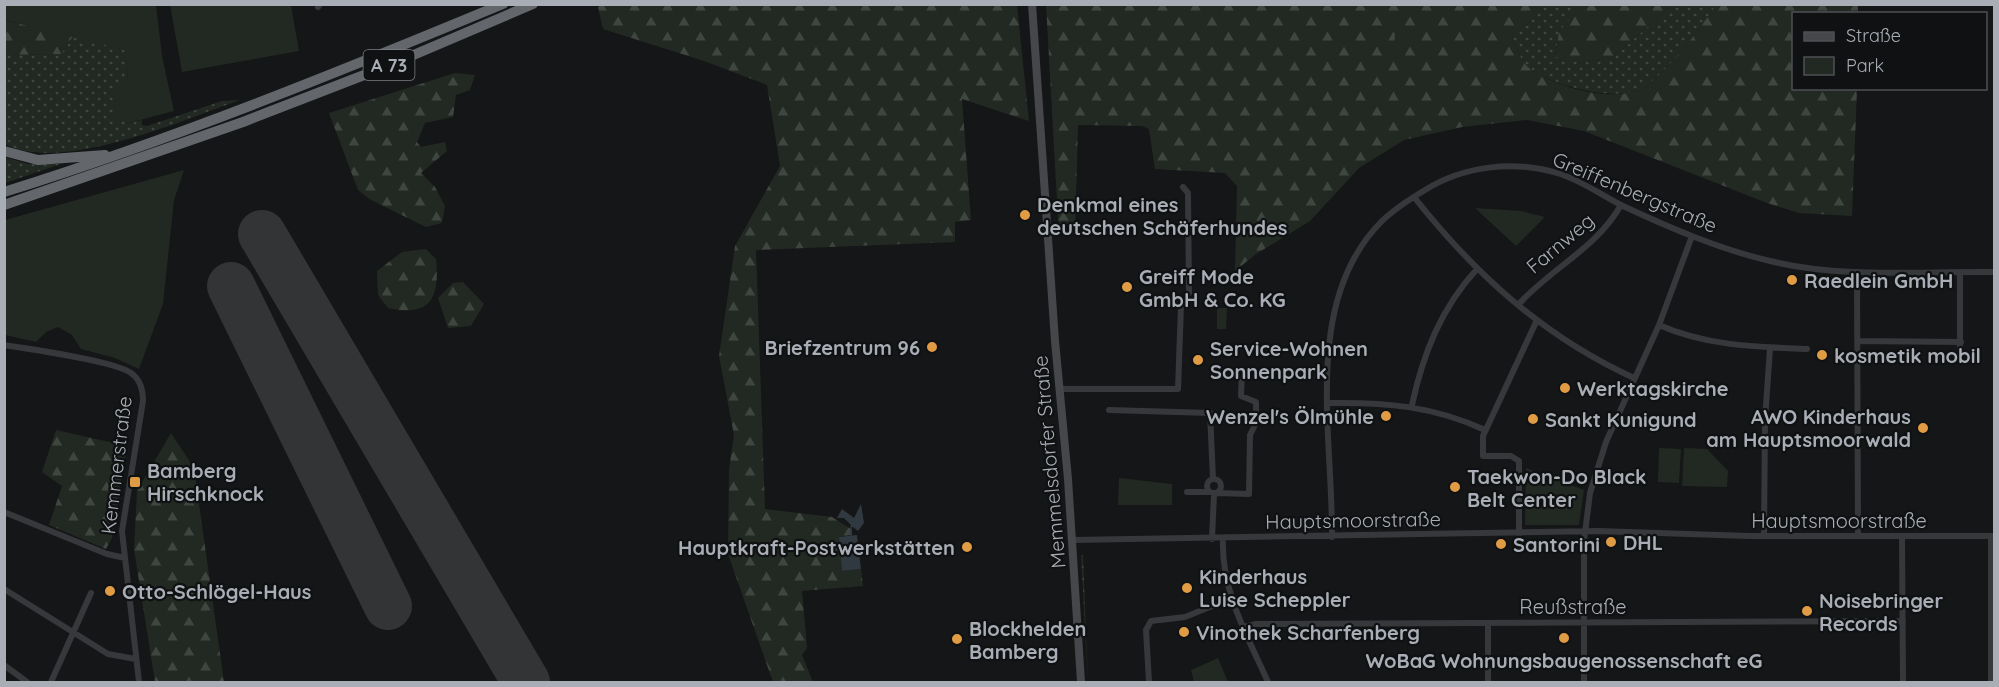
<svg xmlns="http://www.w3.org/2000/svg" width="1999" height="687" font-family="Quicksand,sans-serif">
<style>
.grass{fill:url(#grass-dots)}
.forest{fill:url(#forest-firs)}
.green{fill:#222922}
.water{fill:#30393f}
.lines{fill:none;stroke-linecap:round;stroke-linejoin:round}
.stream{stroke:#30393f;stroke-width:2}
.runway{stroke:#323436;stroke-width:48}
.street{stroke:#37383c;stroke-width:6}
.secondary{stroke:#45474b;stroke-width:8}
.highway{stroke:#63676c;stroke-width:10}
.poi-dot{fill:#e09c45;stroke:#101112;stroke-width:2}
.labels{text-anchor:middle;dominant-baseline:central;stroke-width:4.5;stroke-linejoin:round;paint-order:stroke}
.shield{fill:#101112;stroke:#7b7f85;stroke-width:1.5}
.shield-label{font-size:18px;font-weight:bold;fill:#a9aeb6}
.street-label{font-size:20px;fill:#a9aeb6;stroke:#101112}
.poi-label{font-size:20px;font-weight:bold;fill:#a9aeb6;stroke:#101112;text-anchor:start}
</style>
<defs>
<pattern id="grass-dots" width="8" height="8" patternUnits="userSpaceOnUse" patternTransform="scale(1.5)"><rect width="8" height="8" fill="#222922"/><path d="M2 2h.1M6 6h.1" fill="none" stroke="#3f4640" stroke-width="1.8" stroke-linecap="round"/></pattern>
<pattern id="forest-firs" width="22" height="20" patternUnits="userSpaceOnUse" patternTransform="scale(1.5)"><rect width="22" height="20" fill="#222922"/><path d="M5 1l3.5 6h-7zM16 11l3.5 6h-7z" fill="#3f4640"/></pattern>
</defs>
<rect width="100%" height="100%" fill="#151617"/>
<path class="grass" d="M1546,5H1582L1559,32L1555,56L1582,63L1615,56L1672,5H1716C1702,26 1662,80 1639,90C1610,101 1553,86 1528,67C1521,61 1516,48 1512,39L1515,28L1526,26Z
M73,36L125,50L128,64L127,84L113,119H126V124L142,120V125L147,126L222,101L240,100C183,120 60,174 5,144L4,55L61,54Z
M4,157L28,164H61L5,183Z
M1083,555L1088,682L1081,556Z"/>
<path class="forest" d="M603,4L1017,5L1029,121L962,99L971,220L955,222V242L756,250L765,509L832,517L851,529V535L839,537L842,571L861,569L863,586L802,591L807,648L802,655L813,682H773L728,554L729,469L734,435L719,356L735,246L780,166L767,85L704,61L603,29L598,7Z
M1582,4H1672V5L1615,56L1582,63L1555,57L1559,32Z
M1046,5H1546L1526,26L1515,29L1512,39C1516,48 1521,61 1528,67C1555,87 1607,102 1639,90C1662,80 1702,26 1716,5H1858V13L1794,14V88L1857,89L1852,216L1799,213L1767,203L1584,131L1527,120L1462,127L1404,140L1359,168L1310,221L1256,254L1235,271L1237,186L1225,173L1155,169L1149,129L1142,126L1078,125L1075,234L1059,235Z
M4,20L73,36L61,54L5,55Z
M455,73L475,75L470,90L456,95L453,117L425,123L417,142L421,147L445,142L447,151L421,173L435,187L445,206L442,223L426,227L371,200L358,190L329,113Z
M426,249L436,259C440,299 430,317 388,308L378,295L377,271L402,252Z
M463,282L484,304L471,326L448,328L438,298L453,283Z
M56,430L127,446L112,538L106,549L49,525L62,486L42,472Z
M171,433L194,468L224,682H155L134,549L137,491Z"/>
<path class="green" d="M5,4L156,5L162,56L174,111L125,124V119H113L117,84H127L128,64L124,61L125,50L5,20Z
M170,5H291L299,51L182,72Z
M1395,32L1406,33L1405,52L1394,51Z
M184,170L174,200L163,304L139,369L115,358L81,349L72,335L58,327L46,332L36,342L5,335V220Z
M1475,208L1521,211L1545,217L1516,246Z
M1217,308H1227L1226,329H1217Z
M1659,448L1681,449L1679,483L1658,482Z
M1684,448L1707,449L1728,471L1727,487L1682,486Z
M1526,468L1584,490L1579,525H1525Z
M1119,478L1172,484V505H1118Z
M1218,658L1228,682H1194L1191,670Z"/>
<path class="water" d="M861,504L864,523L858,531L853,527L850,528L851,525L844,518H837L842,509L854,518Z
M857,535L861,569L842,571L839,537Z"/>
<g class="lines">
<path class="stream" d="M851,535V529"/>
<path class="runway" d="M262,234L526,682
M231,286L388,606"/>
<path class="street" d="M318,7L320,4
M1414,197C1475,274 1544,337 1634,378
M1857,272L1858,536
M1518,305C1551,268 1596,249 1621,205
M1659,325C1706,346 1757,347 1807,349
M1858,341L1961,342
M4,345C29,349 116,361 131,373C141,380 143,390 143,401L122,531L139,682
M1960,359V272
M1060,389H1178L1181,306L1189,293L1188,193L1183,187
M1329,403C1385,402 1433,406 1485,430
M1412,405C1423,354 1441,308 1477,269
M1109,410L1210,413L1213,479
M1207 486a7 7 0 1 1 14 0a7 7 0 1 1-14 0Z
M1187,492H1209
M1217,493L1249,494L1250,435L1256,423V402L1241,396L1242,371
M4,512L107,554L125,558
M1519,534V461L1511,456H1483V436L1537,320
M1764,536L1765,420L1770,348
M1902,536L1903,682
M1991,536V682
M1332,537C1333,435 1302,302 1381,222C1394,209 1410,199 1425,190C1463,166 1514,160 1557,173C1581,180 1601,195 1623,206C1670,228 1719,249 1770,261C1843,279 1920,271 1994,272
M1212,539L1214,494
M1223,539C1221,591 1247,635 1268,682
M1073,540L1598,531L1749,536H1994
M4,589L108,654L136,659
M1244,627L1256,624L1903,621
M4,665L27,682
M51,682L91,593
M1149,682L1146,630L1151,621L1185,617L1232,598
M1488,682V623
M1584,682V541L1590,493L1606,442L1659,325L1692,236"/>
<path class="secondary" d="M1032,4L1055,341L1068,479L1081,682"/>
<path class="highway" d="M4,151L38,160L105,155
M4,192C174,139 339,72 503,4
M4,205L243,122L390,65L533,4"/>
</g>
<g class="poi-dot">
<circle cx="1025" cy="215" r="6"/>
<circle cx="1792" cy="280" r="6"/>
<circle cx="1127" cy="287" r="6"/>
<circle cx="932" cy="347" r="6"/>
<circle cx="1822" cy="355" r="6"/>
<circle cx="1198" cy="360" r="6"/>
<circle cx="1565" cy="388" r="6"/>
<circle cx="1386" cy="416" r="6"/>
<circle cx="1533" cy="419" r="6"/>
<circle cx="1923" cy="428" r="6"/>
<rect x="129" y="476" width="12" height="12" rx="3"/>
<circle cx="1455" cy="487" r="6"/>
<circle cx="1611" cy="542" r="6"/>
<circle cx="1501" cy="544" r="6"/>
<circle cx="967" cy="547" r="6"/>
<circle cx="1187" cy="588" r="6"/>
<circle cx="110" cy="591" r="6"/>
<circle cx="1807" cy="611" r="6"/>
<circle cx="1184" cy="632" r="6"/>
<circle cx="1564" cy="638" r="6"/>
<circle cx="957" cy="639" r="6"/>
</g>
<g class="labels">
<rect class="shield" x="363.5" y="50" width="51" height="30" rx="4.5"/>
<g class="shield-label">
<text x="389" y="65">A 73</text>
</g>
<g class="street-label">
<text transform="translate(1635 192) rotate(23)">Greiffenbergstraße</text>
<text transform="translate(1560 243) rotate(-40)">Farnweg</text>
<text transform="translate(1049 462) rotate(-95)">Memmelsdorfer Straße</text>
<text transform="translate(116 465) rotate(-83)">Kemmerstraße</text>
<text transform="translate(1353 520) rotate(-1)">Hauptsmoorstraße</text>
<text x="1839" y="520">Hauptsmoorstraße</text>
<text x="1573" y="606">Reußstraße</text>
</g>
<g class="poi-label">
<text x="1037" y="204">Denkmal eines<tspan x="1037" dy="23">deutschen Schäferhundes</tspan></text>
<text x="1139" y="276">Greiff Mode<tspan x="1139" dy="23">GmbH &amp; Co. KG</tspan></text>
<text x="1804" y="280">Raedlein GmbH</text>
<text x="920" y="347" text-anchor="end">Briefzentrum 96</text>
<text x="1210" y="348">Service-Wohnen<tspan x="1210" dy="23">Sonnenpark</tspan></text>
<text x="1834" y="355">kosmetik mobil</text>
<text x="1577" y="388">Werktagskirche</text>
<text x="1374" y="416" text-anchor="end">Wenzel's Ölmühle</text>
<text x="1911" y="416" text-anchor="end">AWO Kinderhaus<tspan x="1911" dy="23">am Hauptsmoorwald</tspan></text>
<text x="1545" y="419">Sankt Kunigund</text>
<text x="147" y="470">Bamberg<tspan x="147" dy="23">Hirschknock</tspan></text>
<text x="1467" y="476">Taekwon-Do Black<tspan x="1467" dy="23">Belt Center</tspan></text>
<text x="1623" y="542">DHL</text>
<text x="1513" y="544">Santorini</text>
<text x="955" y="547" text-anchor="end">Hauptkraft-Postwerkstätten</text>
<text x="1199" y="576">Kinderhaus<tspan x="1199" dy="23">Luise Scheppler</tspan></text>
<text x="122" y="591">Otto-Schlögel-Haus</text>
<text x="1819" y="600">Noisebringer<tspan x="1819" dy="23">Records</tspan></text>
<text x="969" y="628">Blockhelden<tspan x="969" dy="23">Bamberg</tspan></text>
<text x="1196" y="632">Vinothek Scharfenberg</text>
<text x="1564" y="660" text-anchor="middle">WoBaG Wohnungsbaugenossenschaft eG</text>
</g>
</g>
<rect width="1999" height="687" fill="none" stroke="#a9aeb6" stroke-width="12"/>
<rect x="1792" y="12" width="195" height="78" fill="#101112" stroke="#4d5054" stroke-width="1.5"/>
<rect x="1804" y="32" width="30" height="9" fill="#45474b" stroke="#4d5054" stroke-width="1.5"/>
<text x="1846" y="42" font-size="18" fill="#a9aeb6">Straße</text>
<rect x="1804" y="57" width="30" height="18" fill="#222922" stroke="#4d5054" stroke-width="1.5"/>
<text x="1846" y="72" font-size="18" fill="#a9aeb6">Park</text>
</svg>
